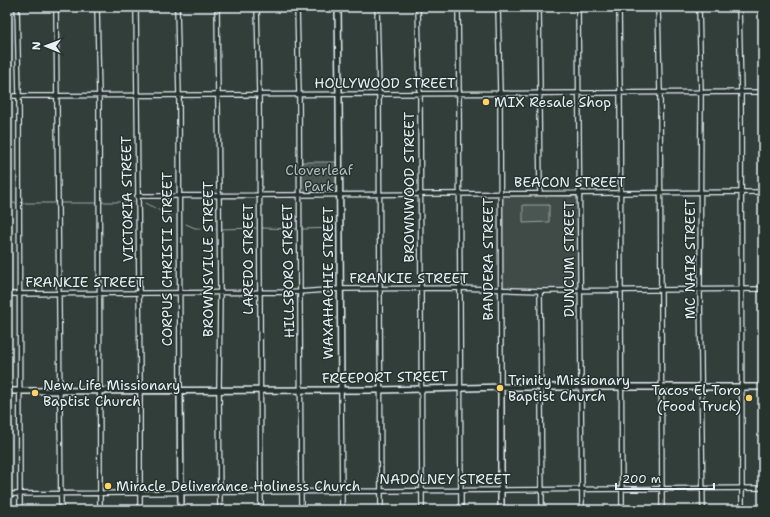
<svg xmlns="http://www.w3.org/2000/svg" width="770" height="517" font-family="'Shantell Sans',sans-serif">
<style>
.built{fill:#3f4b46}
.green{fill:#495651;stroke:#98a4a4}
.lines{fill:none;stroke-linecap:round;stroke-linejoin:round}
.stream{stroke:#9ea9ab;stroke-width:1}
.street-casing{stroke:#e8f1f8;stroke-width:6}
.secondary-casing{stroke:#e8f1f8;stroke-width:8}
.street{stroke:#26332d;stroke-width:3.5}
.secondary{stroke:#26332d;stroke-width:5}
.poi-dot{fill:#ffd166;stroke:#26332d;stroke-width:1.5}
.labels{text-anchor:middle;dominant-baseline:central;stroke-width:3;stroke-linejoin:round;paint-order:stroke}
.street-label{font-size:14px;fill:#e8f1f8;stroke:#26332d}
.poi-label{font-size:14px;fill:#e8f1f8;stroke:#26332d;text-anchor:start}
.park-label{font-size:14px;fill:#b0bbbe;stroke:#26332d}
</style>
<rect width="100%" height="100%" fill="#323e39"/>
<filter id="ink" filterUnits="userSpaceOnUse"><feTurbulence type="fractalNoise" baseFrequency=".025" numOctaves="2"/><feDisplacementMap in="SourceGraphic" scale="8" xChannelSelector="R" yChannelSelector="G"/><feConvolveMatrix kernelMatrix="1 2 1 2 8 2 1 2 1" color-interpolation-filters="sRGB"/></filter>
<g filter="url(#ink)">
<path class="built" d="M578,195L579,289H502L501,196Z"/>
<path class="green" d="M300,162H338V192L337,194H302L301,192Z
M523,205H549V222L523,223Z"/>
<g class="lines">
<path class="stream" d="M101,202H134
M7,203H16
M22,203H56
M61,203H96
M145,203L172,217
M186,224L195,228L217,229
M262,228L297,229
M222,229L256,228
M302,229L337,228"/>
<g class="street-casing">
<path id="street" d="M17,7L19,96L20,510
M56,7L61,510
M97,7L99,96L100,510
M136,7L140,379V510
M177,7L179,96L180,390
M217,7L220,292L219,390L220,510
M257,7L259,95L261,510
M297,7L299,95L301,510
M377,7L379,94L381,510
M418,7L420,94L422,510
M458,7L459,94L461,510
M498,7L500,93L501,388
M539,7L540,93L539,105L540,193
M578,7L582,510
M619,7L620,93L622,510
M658,7L660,92L662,510
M699,7L701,92L700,290L703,510
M739,7L741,92L742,510
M7,96L763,92
M137,196L763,192
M540,291L542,510
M7,294L299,292L340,289L459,288L540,291L763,289
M341,390L342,510
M7,494L763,488"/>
</g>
<g class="secondary-casing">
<path id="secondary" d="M338,7L339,94L341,390
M501,388V510
M180,390L181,510
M7,391L380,390L507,387H763"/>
</g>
<use href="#street" class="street"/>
<use href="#secondary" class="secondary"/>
</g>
</g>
<g class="poi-dot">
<circle cx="486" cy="102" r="4"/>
<circle cx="500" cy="388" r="4"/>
<circle cx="35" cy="393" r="4"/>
<circle cx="749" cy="398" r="4"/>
<circle cx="108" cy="486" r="4"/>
</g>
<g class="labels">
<g class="street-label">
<text x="385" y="83">HOLLYWOOD STREET</text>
<text x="570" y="182">BEACON STREET</text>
<text transform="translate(409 187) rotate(-90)">BROWNWOOD STREET</text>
<text transform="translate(127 199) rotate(-91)">VICTORIA STREET</text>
<text transform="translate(167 259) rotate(-90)">CORPUS CHRISTI STREET</text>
<text transform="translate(208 259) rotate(-90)">BROWNSVILLE STREET</text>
<text transform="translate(248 259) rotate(-90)">LAREDO STREET</text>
<text transform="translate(488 259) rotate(-90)">BANDERA STREET</text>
<text transform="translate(569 259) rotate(-90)">DUNCUM STREET</text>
<text transform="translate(690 259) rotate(-90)">MC NAIR STREET</text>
<text transform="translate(288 271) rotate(-91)">HILLSBORO STREET</text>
<text x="409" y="278">FRANKIE STREET</text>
<text x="85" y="282">FRANKIE STREET</text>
<text transform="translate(328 283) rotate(-90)">WAXAHACHIE STREET</text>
<text transform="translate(385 377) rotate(-1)">FREEPORT STREET</text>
<text x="445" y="479">NADOLNEY STREET</text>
</g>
<g class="poi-label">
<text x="494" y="102">MIX Resale Shop</text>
<text x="508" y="380">Trinity Missionary<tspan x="508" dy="16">Baptist Church</tspan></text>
<text x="43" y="385">New Life Missionary<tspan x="43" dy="16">Baptist Church</tspan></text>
<text x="741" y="390" text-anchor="end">Tacos El Toro<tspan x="741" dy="16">(Food Truck)</tspan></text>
<text x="116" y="486">Miracle Deliverance Holiness Church</text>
</g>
<g class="park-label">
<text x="319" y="170">Cloverleaf<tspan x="319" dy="16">Park</tspan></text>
</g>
</g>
<rect width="770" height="517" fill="none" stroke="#26332d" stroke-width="24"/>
<rect x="12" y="12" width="746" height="493" fill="none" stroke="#e8f1f8" stroke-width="1.5" filter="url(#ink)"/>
<g transform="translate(46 46) rotate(271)" stroke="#26332d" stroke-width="3" paint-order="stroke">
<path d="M0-3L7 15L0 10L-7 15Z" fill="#e8f1f8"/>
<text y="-6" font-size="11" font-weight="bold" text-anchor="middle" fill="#e8f1f8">N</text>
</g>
<path d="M616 483v6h98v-6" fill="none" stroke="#e8f1f8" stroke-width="2"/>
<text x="622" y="483" font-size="12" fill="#e8f1f8" stroke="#26332d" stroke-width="3" paint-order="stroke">200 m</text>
</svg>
